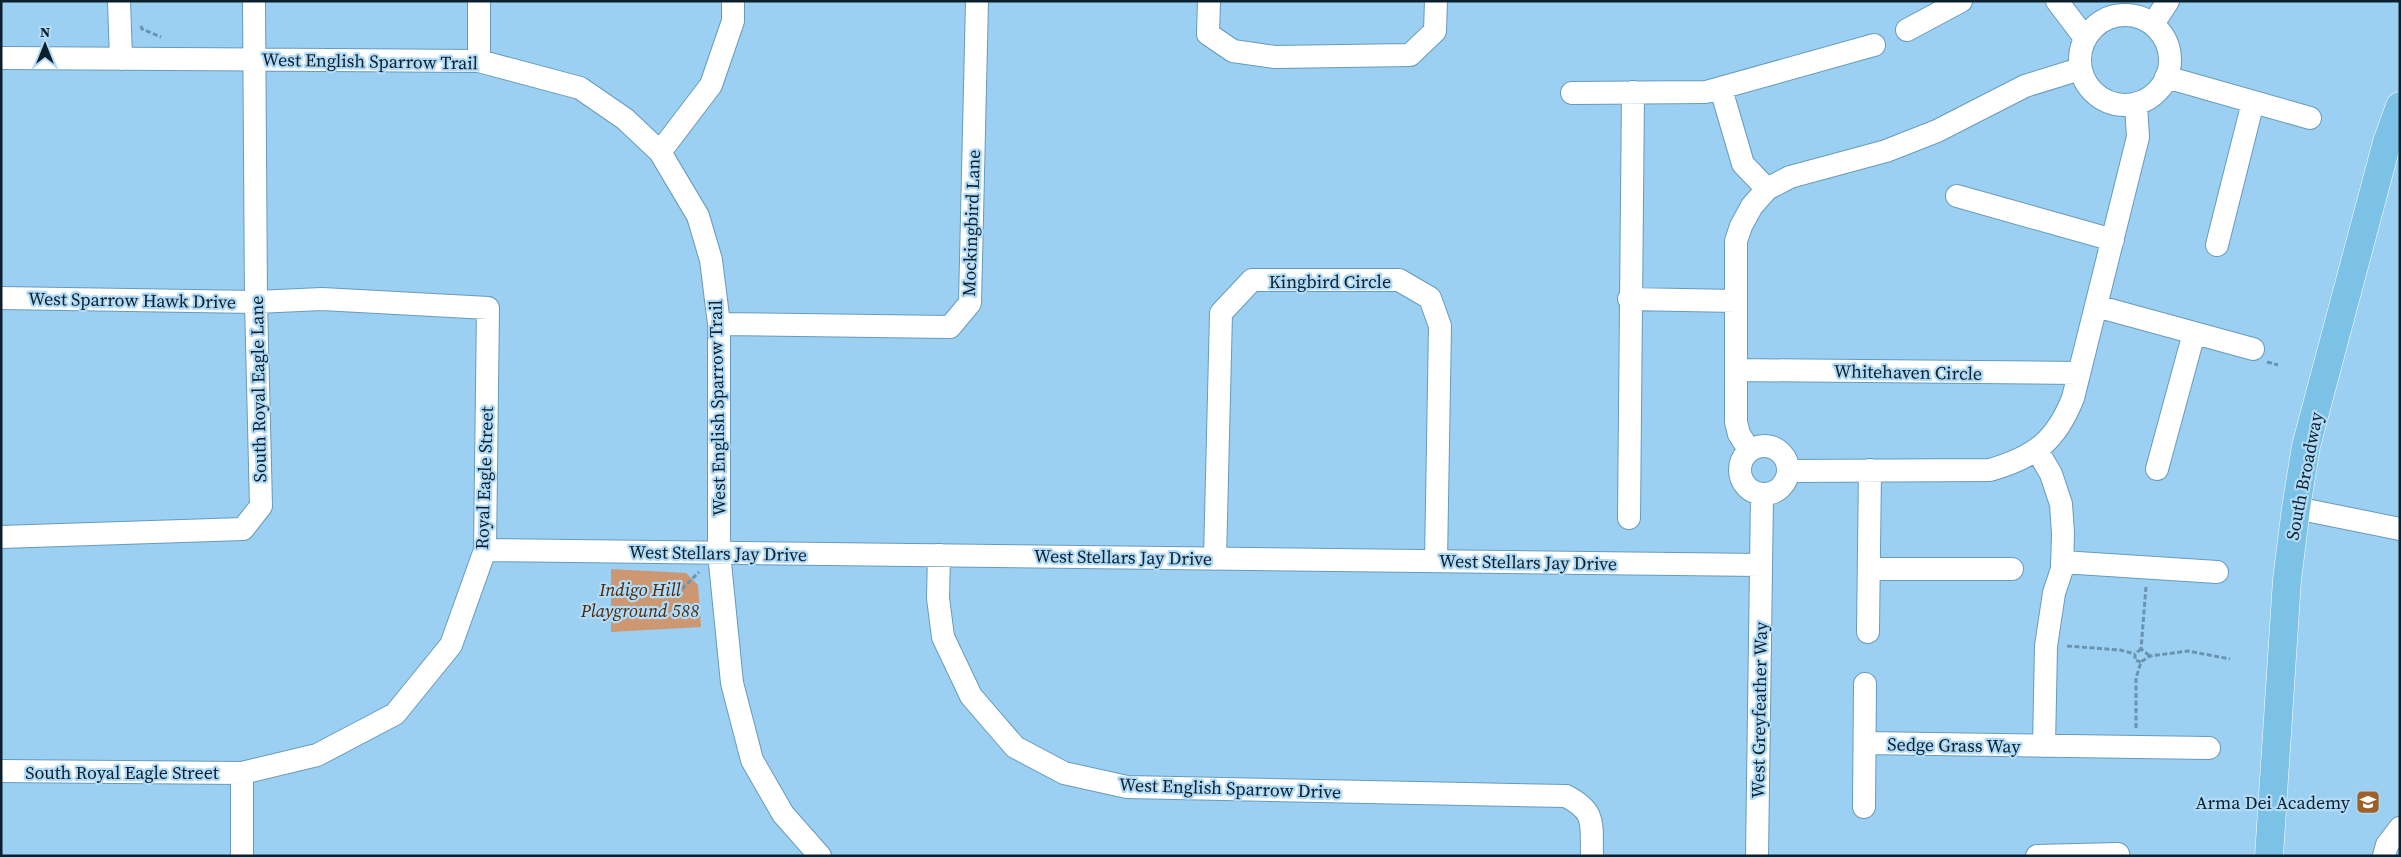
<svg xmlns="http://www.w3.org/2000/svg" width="2401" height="857" font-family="'Source Serif 4',serif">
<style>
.green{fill:#cd9871}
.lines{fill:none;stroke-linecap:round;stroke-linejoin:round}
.minor-casing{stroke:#689bbb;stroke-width:24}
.major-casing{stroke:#fff;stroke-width:29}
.path{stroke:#6993ae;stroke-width:3;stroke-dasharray:5 2.5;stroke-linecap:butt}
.minor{stroke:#fff;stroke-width:22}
.major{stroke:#7cc2e6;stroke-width:28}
.labels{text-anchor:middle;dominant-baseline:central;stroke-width:4.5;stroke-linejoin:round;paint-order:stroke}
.street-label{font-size:18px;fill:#0b202c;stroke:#b2dbf7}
.park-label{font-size:18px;font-style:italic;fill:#4c2808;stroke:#b2dbf7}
.poi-label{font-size:18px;fill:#0b202c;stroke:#b2dbf7;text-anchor:end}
</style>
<rect width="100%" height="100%" fill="#9bd0f2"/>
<path class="green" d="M611,569L686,573L698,585L701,627L611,632Z"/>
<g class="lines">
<g class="minor-casing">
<path id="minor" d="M119,1L121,59
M1209,1L1208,34L1233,51L1275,57L1410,55L1435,31L1436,1
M2057,1L2085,38
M2080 60a45 45 0 1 1 90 0a45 45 0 1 1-90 0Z
M2153,24L2168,1
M1907,30L1961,1
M1,58L479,61L580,88L625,119L660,152L698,216L711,260L719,324V553L732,683L752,760L783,814L820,856
M479,61V1
M2166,77L2310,118
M1721,89L1743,164L1767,189
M1572,93L1706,92L1874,45
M660,152L711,85L733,21V1
M1957,196L2113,240
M2217,245L2253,102
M1,298L256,302L322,299L488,308L485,550L451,645L395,714L317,755L242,773L1,771
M1629,299L1736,301
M2096,306L2253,349
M719,324L950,327L970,303L977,1
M1736,370L2079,373
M1740 470a24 24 0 1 1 48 0a24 24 0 1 1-48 0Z
M1749,450L1739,434L1736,422V241L1741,226L1752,206L1767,189L1790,177L1886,151L1937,131L2025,86L2080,69
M2037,450L2051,474L2061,504L2063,533L2062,569L2054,593L2046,646L2044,746
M2157,469L2194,333
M1789,471L1990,470C2035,457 2056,441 2073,398L2138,137L2136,105
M2296,508L2400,529
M1629,518L1633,92
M1,537L243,529L261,506L256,302L254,1
M485,550L1761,565
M939,555L938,598L943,637L971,696L1015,747L1064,773L1127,787L1566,796C1597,812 1591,824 1592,856
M1215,559L1221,313L1252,280H1399L1430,298L1440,326L1436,561
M2062,562L2217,572
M1869,569H2012
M1868,632L1870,470
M1865,743L2209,748
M242,773V856
M1864,807L1865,684
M1757,856L1762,495
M2037,856L2118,854
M2384,856L2387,845L2400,828"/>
</g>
<g class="major-casing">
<path id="major" d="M2269,856L2287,580L2296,508L2306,446L2387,142L2400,106"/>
</g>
<path class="path" d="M141,26L142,29L161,37
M2267,362L2278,365
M2146,587L2141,649L2150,656
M682,589L699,572
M2067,646L2120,650L2135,654
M2141,649L2135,654V660L2141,662
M2136,728V678L2141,662L2150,656L2188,651L2230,659"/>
<use href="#minor" class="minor"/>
<use href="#major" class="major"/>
</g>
<defs>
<g id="school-square" transform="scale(1.25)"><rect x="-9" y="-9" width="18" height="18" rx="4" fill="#9f5f28" stroke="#b2dbf7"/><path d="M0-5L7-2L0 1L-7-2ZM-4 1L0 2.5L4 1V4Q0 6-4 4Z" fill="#fff"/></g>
</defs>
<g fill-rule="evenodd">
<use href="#school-square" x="2368" y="802"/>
</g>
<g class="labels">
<g class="street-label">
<text transform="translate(370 61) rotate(1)">West English Sparrow Trail</text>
<text transform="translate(971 223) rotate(-88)">Mockingbird Lane</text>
<text x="1330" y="281">Kingbird Circle</text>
<text transform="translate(132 300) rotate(1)">West Sparrow Hawk Drive</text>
<text transform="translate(1908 372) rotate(1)">Whitehaven Circle</text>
<text transform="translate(258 389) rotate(-91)">South Royal Eagle Lane</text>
<text transform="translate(717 408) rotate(-91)">West English Sparrow Trail</text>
<text transform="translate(2304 476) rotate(-79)">South Broadway</text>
<text transform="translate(484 478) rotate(-88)">Royal Eagle Street</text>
<text transform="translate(718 553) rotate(1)">West Stellars Jay Drive</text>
<text transform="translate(1123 557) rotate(1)">West Stellars Jay Drive</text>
<text transform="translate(1528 562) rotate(1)">West Stellars Jay Drive</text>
<text transform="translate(1759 710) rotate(-89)">West Greyfeather Way</text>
<text transform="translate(1954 745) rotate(1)">Sedge Grass Way</text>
<text x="122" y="772">South Royal Eagle Street</text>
<text transform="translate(1230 788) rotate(2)">West English Sparrow Drive</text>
</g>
<g class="park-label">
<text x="640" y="589">Indigo Hill<tspan x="640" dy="21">Playground 588</tspan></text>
</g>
<g class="poi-label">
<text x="2350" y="802">Arma Dei Academy</text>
</g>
</g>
<rect width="2401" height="857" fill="none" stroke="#0b202c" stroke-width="5"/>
<g transform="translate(45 45)" stroke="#b2dbf7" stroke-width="4" paint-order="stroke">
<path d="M0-4L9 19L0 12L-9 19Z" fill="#0b202c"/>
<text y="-8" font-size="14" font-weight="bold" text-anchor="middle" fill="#0b202c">N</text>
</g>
</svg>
